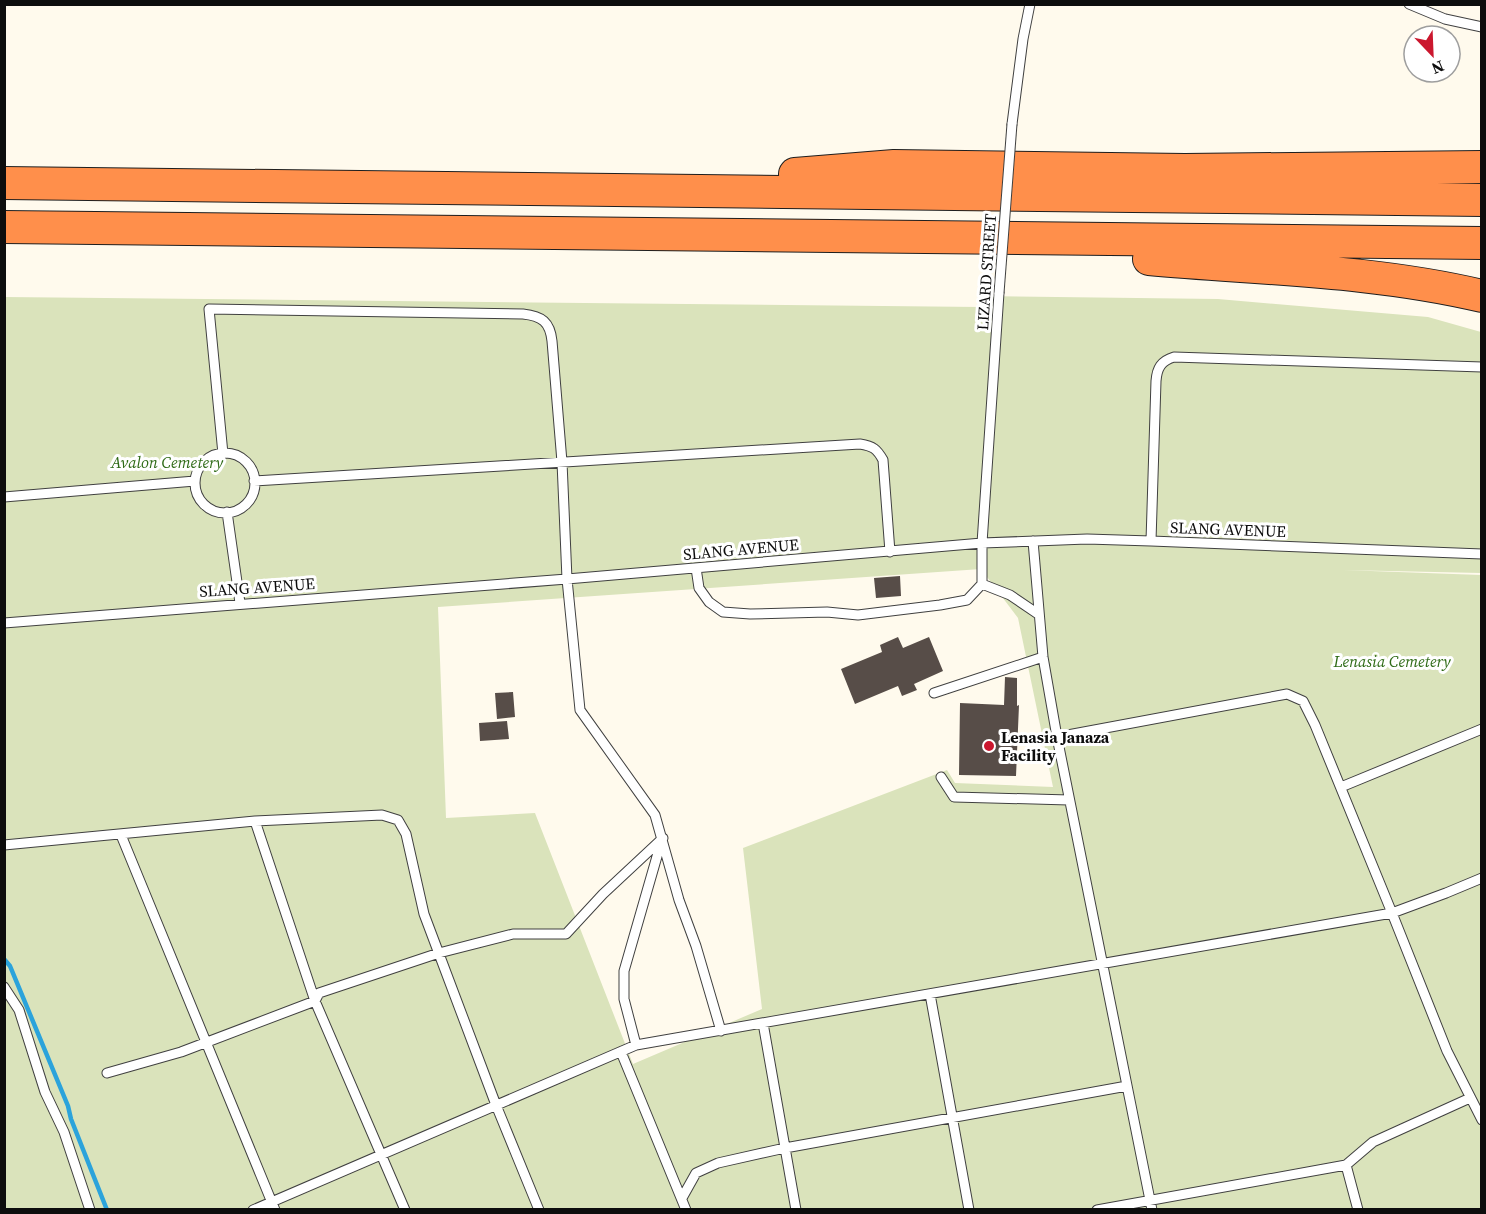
<svg xmlns="http://www.w3.org/2000/svg" width="1486" height="1214" font-family="'Source Serif 4',serif">
<style>
.cemetery{fill:#dae3bb;fill-rule:evenodd}
.lines{fill:none;stroke-linecap:round;stroke-linejoin:round}
.stream{stroke:#2ba3db;stroke-width:4.5}
.building{fill:#574d48}
.service-casing{stroke:#404040;stroke-width:11}
.motorway-casing{stroke:#1e1e1e;stroke-width:34}
.service{stroke:#fff;stroke-width:9}
.motorway{stroke:#ff8f4b;stroke-width:32}
.service-bridge-casing{stroke:#404040;stroke-width:11;stroke-linecap:butt}
.service-bridge{stroke:#fff;stroke-width:9}
.poi-dot{fill:#cb172e;stroke:#fff;stroke-width:2}
.labels{text-anchor:middle;dominant-baseline:central;stroke-width:6;stroke-linejoin:round;paint-order:stroke}
.street-label{font-size:16px;fill:#0d0d0d;stroke:#fff}
.park-label{font-size:16px;font-style:italic;fill:#2f6b17;stroke:#fff}
.poi-label{font-size:16px;font-weight:bold;fill:#0d0d0d;stroke:#fff;text-anchor:start}
</style>
<rect width="100%" height="100%" fill="#fffaed"/>
<path class="cemetery" d="M980,296L1218,299L1428,317L1481,332V573L1343,570L1481,575V1209L5,1210V297L980,307ZM981,569L1018,618L1053,787L955,783L947,770L743,848L762,1009L633,1064L535,813L446,818L438,607Z"/>
<g class="lines">
<path class="stream" d="M4,959L10,966L68,1106L71,1119L107,1210"/>
</g>
<path class="building" d="M900,576L901,596L876,598L874,578Z
M898,637L903,648L929,637L943,671L914,684L917,690L902,696L898,686L855,704L841,669L882,652L880,645Z
M1005,677L1017,678V706L1019,705L1016,776L959,775L960,703L1004,705Z
M513,692L515,717L497,719L495,693Z
M507,721L509,739L480,741L479,723Z"/>
<g class="lines">
<g class="service-casing">
<path id="service" d="M1409,4L1445,19L1482,27
M1012,124L1023,39L1030,4
M195 483a30 30 0 1 1 60 0a30 30 0 1 1-60 0Z
M223,454L209,309L523,314C542,316 550,322 552,341L562,462L567,579L580,710L655,815L679,900L696,946L721,1031
M254,481L860,444C873,446 877,449 883,460L890,552
M4,497L195,481
M227,512L240,603
M1033,541L1043,657L1057,737L1152,1210
M1151,541L1156,381C1157,368 1161,361 1174,357L1482,367
M696,568L699,588L709,602L723,612L750,614L827,612L858,615L940,605L967,600L982,584V543L999,293
M982,584L1010,595L1038,614
M4,623L567,579L982,543L1087,539L1151,541L1482,554
M934,693L1043,657
M1057,737L1287,694L1303,701L1315,725L1392,913L1446,893L1482,878
M941,777L954,797L1069,800
M1341,787L1482,729
M255,821L315,1001L405,1210
M121,835L275,1210
M4,845L255,821L382,815L398,820L406,834L424,914L496,1105L539,1210
M4,987L19,1010L45,1092L64,1132L90,1210
M930,994L969,1210
M763,1023L796,1210
M636,1045L624,999V971L662,839
M621,1052L686,1210
M107,1073L181,1052L315,1001L319,993L439,953L513,934H566L603,894L663,838
M1346,1165L1358,1210
M682,1198L696,1173L718,1163L785,1148L1127,1086
M253,1210L636,1045L1392,913L1447,1051L1482,1120
M1097,1210L1346,1165L1373,1142L1470,1098"/>
</g>
<g class="motorway-casing">
<path id="motorway" d="M795,174L894,166L1185,170L1482,167
M4,183L1482,200
M4,227L1482,243
M1149,259C1260,269 1372,270 1482,296"/>
</g>
<use href="#service" class="service"/>
<use href="#motorway" class="motorway"/>
<g class="service-bridge-casing">
<path id="service-bridge" d="M999,293L1012,124"/>
</g>
<use href="#service-bridge" class="service-bridge"/>
</g>
<circle class="poi-dot" cx="989" cy="746" r="6"/>
<g class="labels">
<g class="street-label">
<text transform="translate(986 272) rotate(-86)">LIZARD STREET</text>
<text transform="translate(1228 529) rotate(2)">SLANG AVENUE</text>
<text transform="translate(741 549) rotate(-5)">SLANG AVENUE</text>
<text transform="translate(257 587) rotate(-4)">SLANG AVENUE</text>
</g>
<g class="park-label">
<text x="167" y="462">Avalon Cemetery</text>
<text x="1392" y="661">Lenasia Cemetery</text>
</g>
<g class="poi-label">
<text x="1001" y="737">Lenasia Janaza<tspan x="1001" dy="18">Facility</tspan></text>
</g>
</g>
<rect width="1486" height="1214" fill="none" stroke="#0d0d0d" stroke-width="12"/>
<g transform="translate(1432 54) rotate(157)"><circle r="28" fill="#ffffff" stroke="#9e9e9e" stroke-width="1.5"/>
<path d="M0-4.5L10 22L0 15L-10 22Z" fill="#cb172e"/>
<text y="-9" font-size="16" font-weight="bold" text-anchor="middle" fill="#0d0d0d">N</text>
</g>
</svg>
